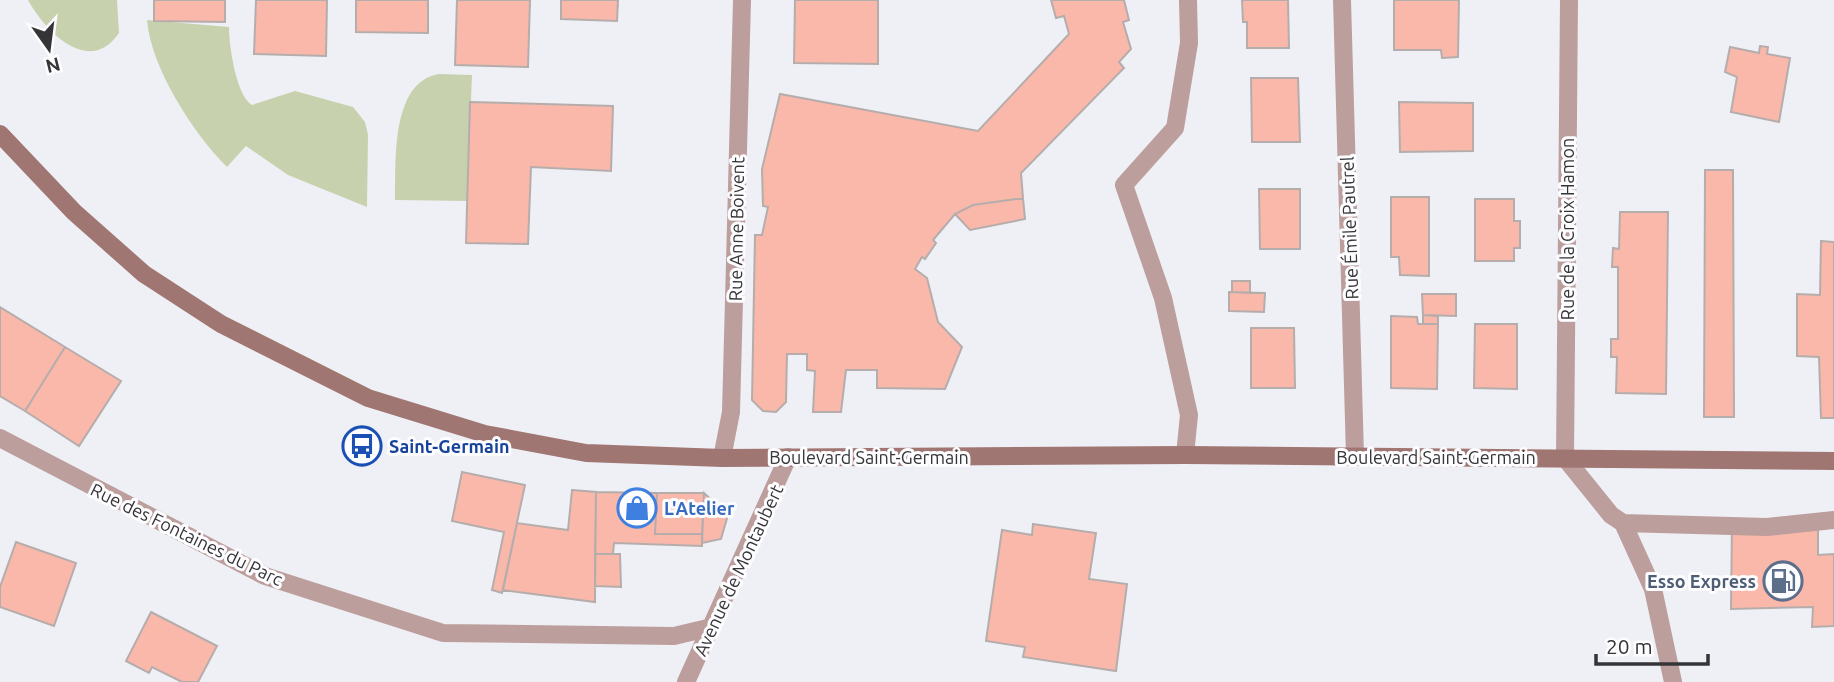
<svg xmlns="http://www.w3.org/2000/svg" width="1834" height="682" font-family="Ubuntu,sans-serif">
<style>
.green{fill:#c7d1ae}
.building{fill:#fab8ab;stroke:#b5adac;stroke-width:2}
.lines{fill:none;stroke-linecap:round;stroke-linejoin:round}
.service{stroke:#bc9e9c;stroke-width:18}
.minor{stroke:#bc9e9c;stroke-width:18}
.secondary{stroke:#a07673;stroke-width:18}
.labels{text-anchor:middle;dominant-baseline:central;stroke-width:6;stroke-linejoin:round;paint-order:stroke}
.street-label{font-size:18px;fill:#353537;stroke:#fdfdff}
.transit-label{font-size:18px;font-weight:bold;fill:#164399;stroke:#fdfdff;text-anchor:start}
.shop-label{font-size:18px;font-weight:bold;fill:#366cbe;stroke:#fdfdff;text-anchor:start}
.service-label{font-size:18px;font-weight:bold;fill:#4e5e75;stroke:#fdfdff;text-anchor:end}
</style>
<rect width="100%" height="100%" fill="#eff0f6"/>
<path class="green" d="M28,0H117L119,33C89,77 45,31 28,0Z
M147,20L229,27C229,45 236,96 252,105L295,91L353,107L365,122L368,135L367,207L288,175L246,146L227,167C193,133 151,68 147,20Z
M439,74L472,75L467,201L395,200C396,163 390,82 439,74Z"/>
<path class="building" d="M154,0H225V22L154,21Z
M256,0H327L326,56L254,54Z
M356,0H428V33L356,32Z
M457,0H530L528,67L455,65Z
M561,0H618L617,21L561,19Z
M795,0H878V64L794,63Z
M1051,0H1124L1129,20L1123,22L1131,49L1119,62L1124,68L1021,173L1023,198L973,205L955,214L933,240L936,243L925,259L922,257L915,269L927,278L938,322L962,347L945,389L877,388V370H846L841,412H813L815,371L807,370V354H787L786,402L776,412L763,411L752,400L755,235H762L768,207L763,206L762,169L780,94L978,131L1069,34L1064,16L1056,18Z
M1242,0H1288L1289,48H1247V22H1243Z
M1394,0H1459L1458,57L1442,58L1441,50H1394Z
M1760,46L1768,47L1767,54L1790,58L1779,122L1731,112L1737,77L1725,72L1730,47L1759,53Z
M1251,78H1298L1300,142H1252Z
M470,102L613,106L611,171L531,167L528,244L466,243Z
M1399,102L1473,103V151L1400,152Z
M1705,170H1733L1734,417H1704Z
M1259,189H1300V249H1260Z
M1391,197H1429V276L1400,275L1399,257H1391Z
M1023,198L1025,219L970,230L955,214L973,205Z
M1475,199H1514V221H1520V248H1514V261H1475Z
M1620,212H1668L1666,394L1616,393L1617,357H1611V339H1618V267H1612L1613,248L1619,249Z
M1821,241L1834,242V418H1821L1819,357L1797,356V294L1820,295Z
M1232,281H1250V293L1232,292Z
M1229,292L1265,293L1264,312L1229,311Z
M1422,294H1456V316L1423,315Z
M0,307L65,347L25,411L0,396Z
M1423,315L1438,316V324H1423Z
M1391,316L1417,317L1418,324H1438L1437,389L1391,388Z
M1475,324H1517V389L1474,388Z
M1251,328H1294L1295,388H1251Z
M65,347L121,381L79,446L25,411Z
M462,472L525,485L502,593L492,590L504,532L452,521Z
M572,490L596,492L595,602L503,590L517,523L568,530Z
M596,492L657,493L655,534H702V546L614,543L613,554H595Z
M657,493H704L702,534H655Z
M704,493L728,515L721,539L702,543Z
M1818,521V555L1834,554V626L1812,627L1813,607L1731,609L1732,522Z
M1033,524L1096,533L1089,579L1127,584L1116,671L1023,657L1025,647L986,641L1002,530L1032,535Z
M16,542L76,563L54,626L0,607V587Z
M595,554H620L621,587L595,586Z
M151,612L217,646L198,682H182L152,667L149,673L126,661Z"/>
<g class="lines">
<path class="service" d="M1185,455L1189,415L1163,298L1124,185L1175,128L1189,43L1188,0
M1565,458L1611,515L1623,523L1767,527L1834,520
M1623,523L1653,589L1673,682"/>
<path class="minor" d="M1342,0L1355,456
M0,438L265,576L443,633L674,636L712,627
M722,458L731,412L742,0
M1565,458L1569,0
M686,682L788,457"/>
<path class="secondary" d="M0,134L74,212L144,274L221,324L368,398L485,434L586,453L722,458L1185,455L1834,461"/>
</g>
<defs>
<g id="bus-ring" transform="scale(2.0125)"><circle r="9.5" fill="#fdfdff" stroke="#1a4fb4" stroke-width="1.5"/><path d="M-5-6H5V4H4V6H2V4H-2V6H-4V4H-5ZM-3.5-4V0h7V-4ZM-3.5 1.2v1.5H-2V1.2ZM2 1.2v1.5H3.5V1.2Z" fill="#1a4fb4"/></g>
<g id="shop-ring" transform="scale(2.0125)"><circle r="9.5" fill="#fdfdff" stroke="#3f7fe0" stroke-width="1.5"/><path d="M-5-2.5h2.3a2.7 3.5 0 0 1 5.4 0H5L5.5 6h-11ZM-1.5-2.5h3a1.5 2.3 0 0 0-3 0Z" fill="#3f7fe0"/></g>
<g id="fuel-ring" transform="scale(2.0125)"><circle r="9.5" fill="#fdfdff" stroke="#5c6f8a" stroke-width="1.5"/><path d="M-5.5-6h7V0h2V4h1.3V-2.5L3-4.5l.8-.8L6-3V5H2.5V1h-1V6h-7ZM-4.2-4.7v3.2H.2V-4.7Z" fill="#5c6f8a"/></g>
</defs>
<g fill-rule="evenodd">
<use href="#bus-ring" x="362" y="446"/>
<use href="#shop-ring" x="637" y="508"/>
<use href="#fuel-ring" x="1783" y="581"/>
</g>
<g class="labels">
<g class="street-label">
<text transform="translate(1349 228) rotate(-92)">Rue Émile Pautrel</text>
<text transform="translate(736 229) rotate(-89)">Rue Anne Boivent</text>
<text transform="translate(1567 229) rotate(-90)">Rue de la Croix Hamon</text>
<text x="869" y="457">Boulevard Saint-Germain</text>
<text x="1436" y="457">Boulevard Saint-Germain</text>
<text transform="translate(187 534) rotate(26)">Rue des Fontaines du Parc</text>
<text transform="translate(738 570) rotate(-65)">Avenue de Montaubert</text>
</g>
<g class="transit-label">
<text x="389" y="446">Saint-Germain</text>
</g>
<g class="shop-label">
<text x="664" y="508">L'Atelier</text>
</g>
<g class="service-label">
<text x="1756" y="581">Esso Express</text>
</g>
</g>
<g transform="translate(49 49) rotate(166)" stroke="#fdfdff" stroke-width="5" paint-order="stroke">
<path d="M0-5L12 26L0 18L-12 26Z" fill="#353537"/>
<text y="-10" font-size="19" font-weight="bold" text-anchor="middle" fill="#353537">N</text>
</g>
<path d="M1596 654v10h112v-10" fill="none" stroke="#353537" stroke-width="3.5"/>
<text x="1606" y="654" font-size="21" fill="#353537" stroke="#fdfdff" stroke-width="5" paint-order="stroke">20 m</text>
</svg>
